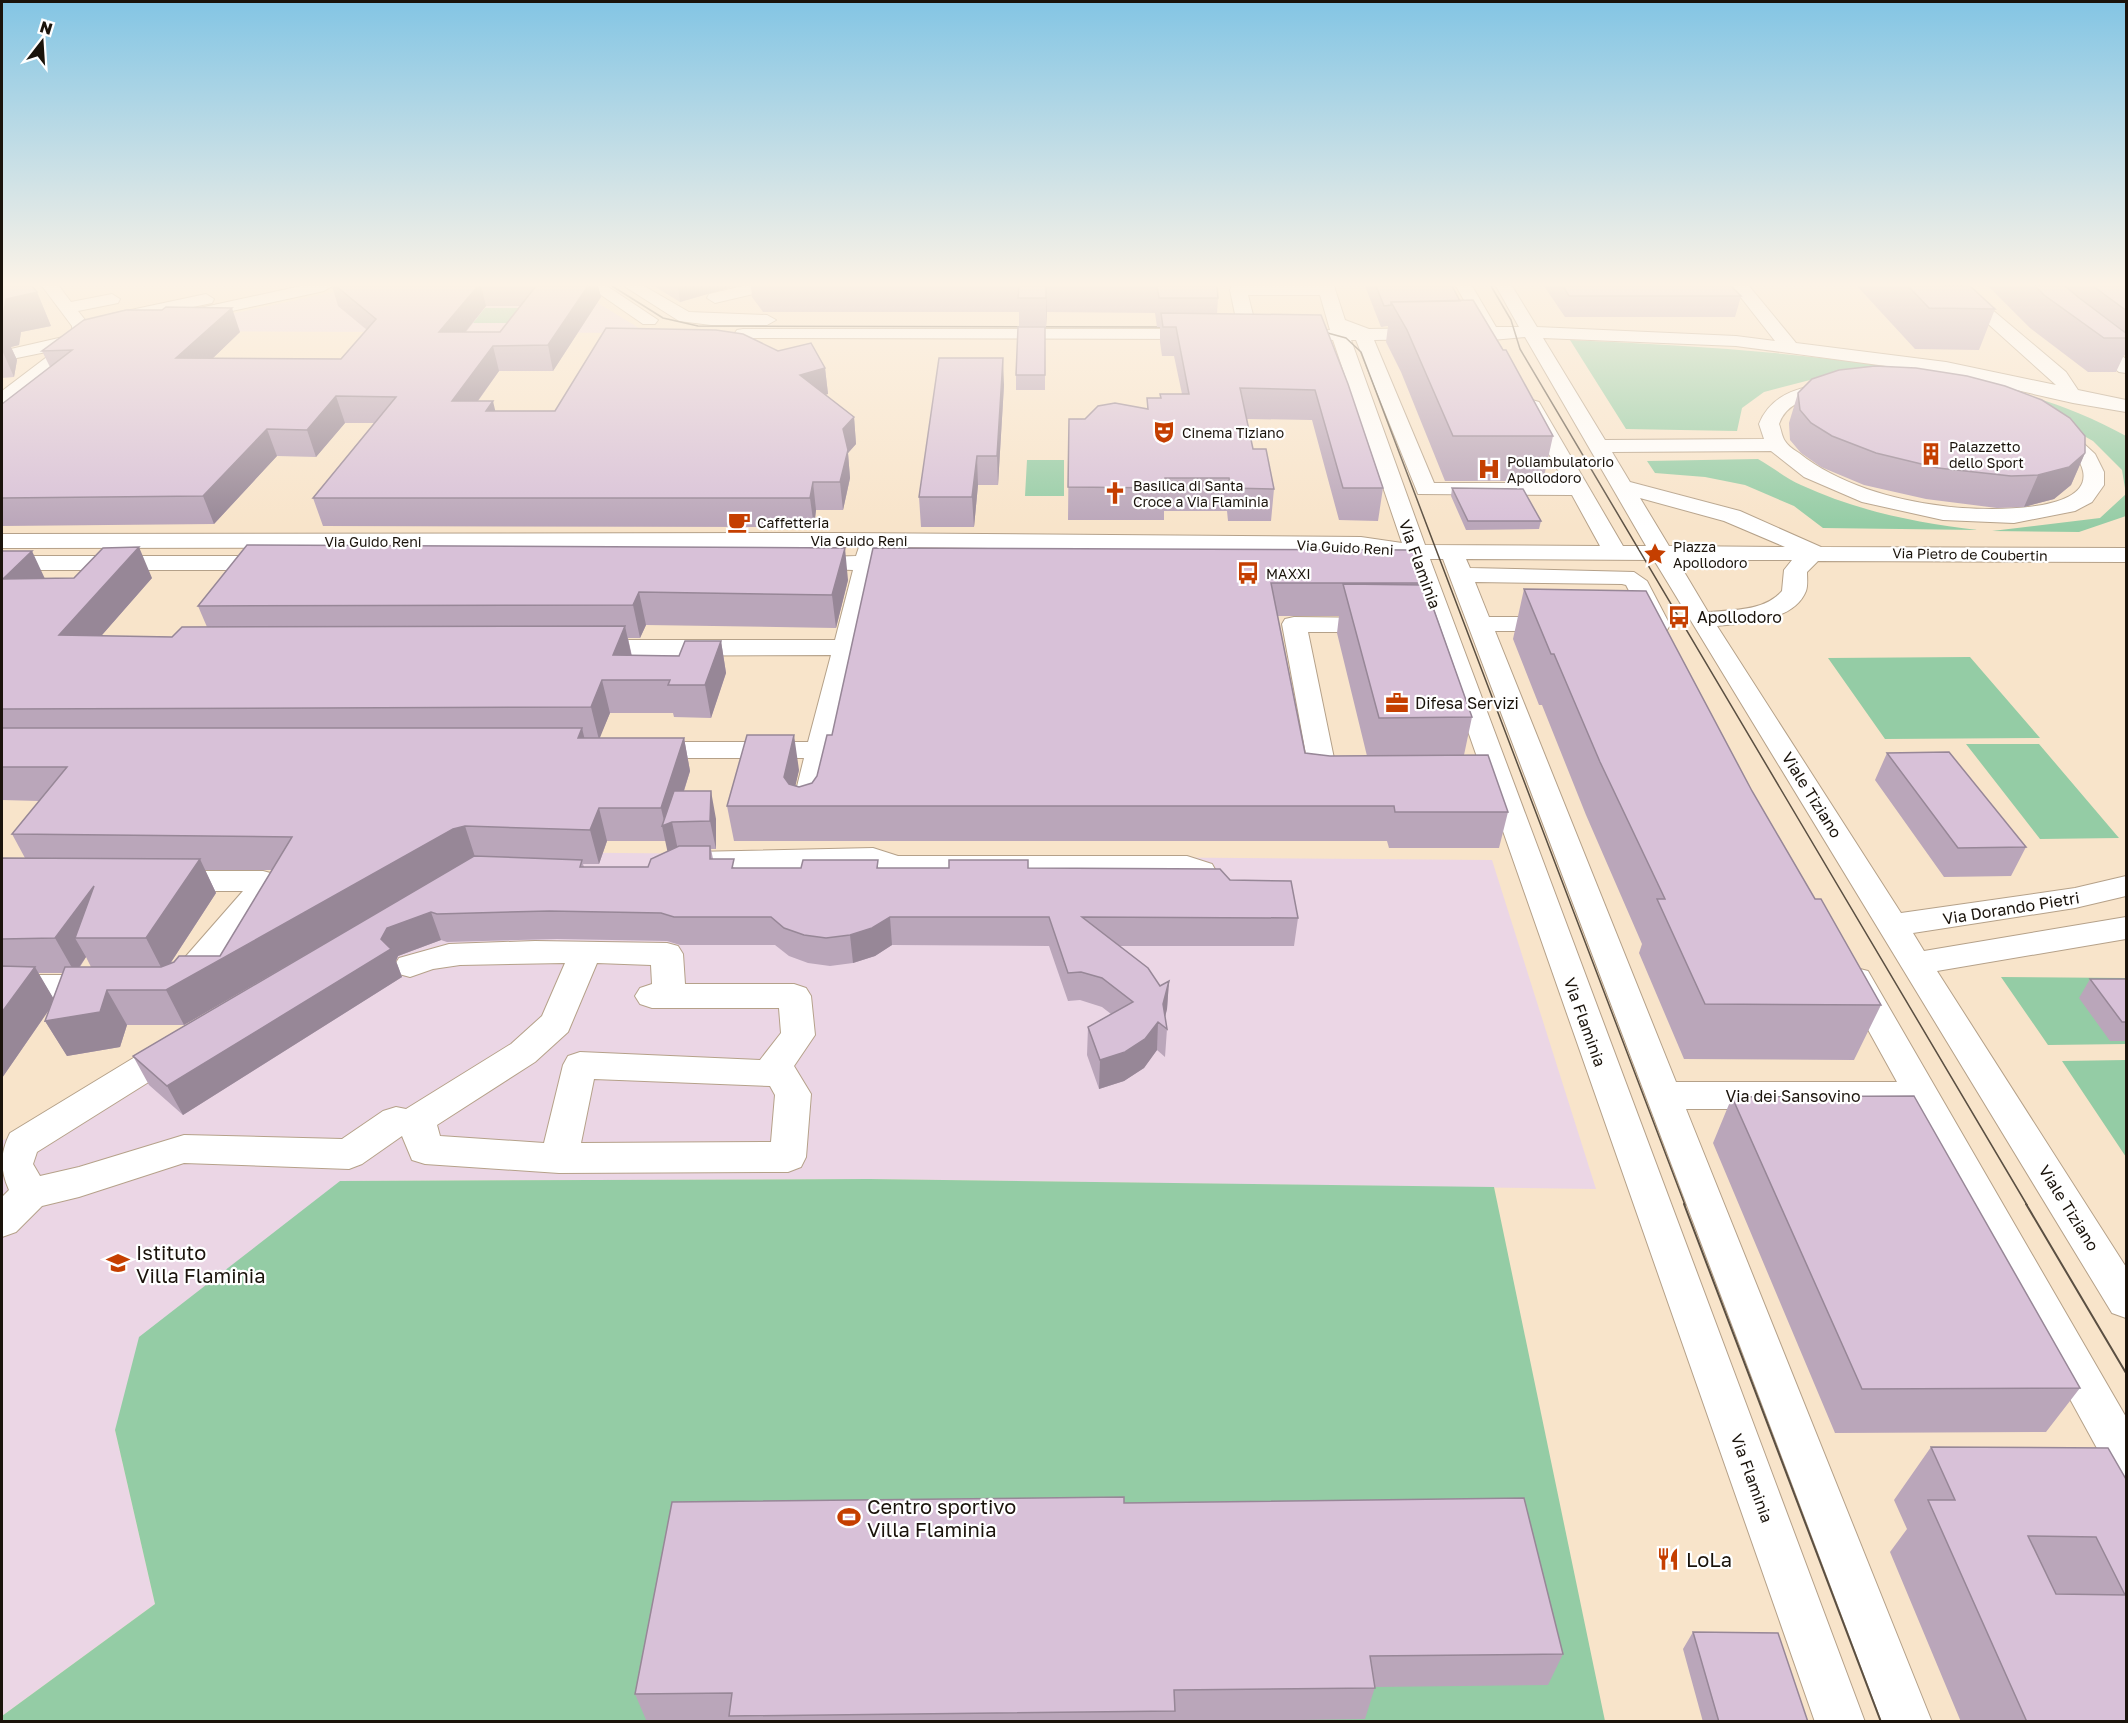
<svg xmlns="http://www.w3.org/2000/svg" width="2128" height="1723" font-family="'Golos Text',sans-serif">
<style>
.education{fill:#ebd6e5}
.green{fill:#94cca5}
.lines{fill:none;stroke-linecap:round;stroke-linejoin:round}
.minor-casing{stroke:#b5a189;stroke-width:2}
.minor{fill:#fff;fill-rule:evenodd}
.tram-far1{stroke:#5a4f42;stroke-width:1.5}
.tram{stroke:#5a4f42;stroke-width:2}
.wall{fill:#baa6ba;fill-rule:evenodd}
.shaded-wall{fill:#978797}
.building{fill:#d8c1d8;stroke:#978797;stroke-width:1.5;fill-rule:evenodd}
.labels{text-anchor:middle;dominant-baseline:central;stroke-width:4.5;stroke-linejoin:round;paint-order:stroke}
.far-poi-label{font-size:14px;fill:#1a130b;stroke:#fff;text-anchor:start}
.far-street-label{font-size:14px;fill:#1a130b;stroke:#fff}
.street-label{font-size:16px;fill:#1a130b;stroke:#fff}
.poi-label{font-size:16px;fill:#1a130b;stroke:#fff;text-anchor:start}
.near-poi-label{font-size:20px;fill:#1a130b;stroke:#fff;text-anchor:start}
</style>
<rect width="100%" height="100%" fill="#f8e4ca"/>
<path class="education" d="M361,286H570L647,333L152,331Z
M495,852L1492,860L1596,1189L869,1179L340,1181L115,1430L155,1604L2,1716V1141Z"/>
<path class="green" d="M485,308H553L543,323H473Z
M1570,340C1666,344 1761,350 1856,362C1950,374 2043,390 2126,436V516L2079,532L1992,531L2100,518L2126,494L2122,470L2093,441L2052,418L1867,377L1810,380L1764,392L1742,408L1737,431L1626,429Z
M1758,459C1772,467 1786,478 1801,485C1857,511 1917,523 1978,530L1823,528L1794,506L1745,485L1705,477L1655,473L1647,461Z
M1027,460H1064V496H1025Z
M1970,657L2040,738L1885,739L1828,658Z
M1966,744H2039L2119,838L2040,839Z
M2001,977L2126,978V1044L2048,1045Z
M2126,1060V1157L2062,1061Z
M869,1179L1494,1187L1605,1721L2,1722V1716L155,1604L115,1430L139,1337L340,1181Z"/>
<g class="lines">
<g class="minor-casing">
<path id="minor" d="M42,286H59L71,302L112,294L120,299L118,303L78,311L90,326V332L98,337L95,341L87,343L9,404L2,406V391L56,350L2,361V351L72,335V326Z
M301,286H332L324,291L186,321L177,316L186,311Z
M588,286H607L658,320L655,324H643Z
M624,286H644L689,312L767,315L776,320L767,325H711L679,321Z
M743,286H772L770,290L715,303L707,298L709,294Z
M1232,286H1334L1345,320L1369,329L1479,327L1456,286H1472L1496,327H1519L1496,286H1512L1537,327L1736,336L1775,341L1732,286H1749L1796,343L1946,362L2056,385L1946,286H1964L2066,372L2078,390L2126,400V412L2073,403L1946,374L1736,346L1543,338L1605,440L1764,439L1759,424C1772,391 1805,386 1837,382L1844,384L1846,388L1844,392C1819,398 1789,396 1779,424C1781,429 1782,437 1785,441C1788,446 1794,450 1799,453C1838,484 1893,500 1943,506C1969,510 2093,517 2083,471C2079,450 2053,446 2042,430L2045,426L2052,424L2081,441L2095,454L2104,472V485L2092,502L2075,511L2014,523L1943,520L1862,502L1804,477L1771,451L1612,452L1630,482L1740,511L1821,547L2126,548V562L1818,561L1807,572C1807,578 1808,585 1806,591C1794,622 1744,623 1717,626L1901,913L2075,888L2126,876V896L2075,908L1913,933L1924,951L2126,917V939L1937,971L2126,1267V1318L2112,1313L1654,560L1466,559L1470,568L1634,572L1647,581L1670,625L1667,630L1658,632L1649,630L1626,585L1622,584L1475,582L1489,617H1559L1568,619L1571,624L1568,629L1559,631H1495L1676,1082H1897L1840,979L1844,971L1856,968L1868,971L2126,1417V1478L2110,1472L1911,1109H1686L1932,1722H1882L1443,559H1430L1865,1722H1815L1407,557L1361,551L881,547L879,556L919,558L923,563L919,568L876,570L819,811L815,817L805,820L795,817L791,811L804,758H646L636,756L632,750L636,744L646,742H808L831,655L588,656L579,653L575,648L579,643L588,640H835L853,570L798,568L794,563L798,558L856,556L859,547L2,548V534L843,533L1361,537L1402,543L1333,340L1316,339L1313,335L1316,331L1330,330L1320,295H1248L1254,319L1245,324L1236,319L1230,290ZM1525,337L1646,546H1623L1539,402L1532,400L1522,406L1565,483H1434L1374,340L1485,338L1492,340ZM1351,340H1356L1418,494L1572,495L1600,546L1425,545ZM1640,498L1724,521L1785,547L1669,546ZM1677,560H1792L1784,570L1782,591C1765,611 1732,610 1708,612Z
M2021,286H2039L2077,321L2126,359V373L2119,372L2065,329Z
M206,294L214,299L212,303L112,324L103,319L112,314Z
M743,329H1202L1211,334L1202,339L737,338L734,334L737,330Z
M2,556H272L280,558L284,563L280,568L272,570H2Z
M1294,617L1379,618L1388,620L1391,625L1388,630L1379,632H1308L1337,773L1348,775L1352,781L1348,787L1338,789L1315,787L1311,781L1282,624L1285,619Z
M873,848L898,856H1187L1212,864L1216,871L1212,878L1201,881L1184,876H896L871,868L693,872L682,869L678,862L682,855L693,852Z
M171,871H263L274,874L278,881L266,906L190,995L178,999L166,995L162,987L166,979L243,891H171L160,888L156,881L160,874Z
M535,941L667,943L678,946L683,954L685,984H794L806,988L811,996L815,1035L794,1066L811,1094L806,1157L801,1167L788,1172L559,1173L425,1164L412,1160L402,1136L362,1164L349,1169L184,1163L79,1197L42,1206L16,1232L2,1237V1197L9,1190C0,1170 0,1153 10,1133L163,1040L175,1036L187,1040L192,1049L187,1058L37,1152L33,1164L40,1176L79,1167L184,1135L342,1139L383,1111L396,1107L406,1109L511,1044L542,1016L565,963L460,965L433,969L410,977L399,974L394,966L399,958L449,944ZM597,963L651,965L652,984L640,988L635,996L640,1004L652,1008H779L781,1033L760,1060L580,1052L568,1056L563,1065L544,1143L440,1136L437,1125L535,1062L568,1032ZM594,1079L770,1086L775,1095L771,1142L581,1143Z
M97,975L109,979L113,987L109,995L97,999L2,998V975Z"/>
</g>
<use href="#minor" class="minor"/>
<path class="tram-far1" d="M612,286L663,318L698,326L1175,327
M1491,286L1511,320L1520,349L2027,1205
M1313,329L1346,338L1361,352L1685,1205"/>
<path class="tram" d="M1684,1204L1881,1722
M2026,1204L2126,1373"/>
</g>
<path class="wall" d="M2,286L37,292L51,326L21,332L19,345L11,347L17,360L14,377L2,378Z
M332,286H598L601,297L553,371H499L478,401L495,411H555L778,351L825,368L828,394L825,395L854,417L856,444L848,453L850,478L843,510H816L814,527L323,526L313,498L374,423H345L316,457L277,456L214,524L2,526V404L50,367L42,351L240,332L213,358L341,359L367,330L338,306ZM486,306H520L500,332H466Z
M654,286H735L680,302Z
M751,286H1217L1218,298L1217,314L1321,315L1383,488L1378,521L1339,520L1312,420L1247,419L1253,449L1274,489L1271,521H1228L1227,511H1164V520H1068L1069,419H1085L1147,409V398H1160L1182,394L1174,356H1162L1160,342V327H1157L1155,313L1047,312L1046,327H1019V312H763L752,297Z
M1365,286H1452L1460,301L1553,436L1543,481H1445L1401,372L1386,342L1388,326L1381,327Z
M1544,286H1731L1741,296L1735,317H1565Z
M1857,286H1970L1995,309L1979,350L1915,349Z
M1988,286H2127V357L2124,355L2116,372H2088L2030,328Z
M1045,327V390H1016V375Z
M1004,385L998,485H978L974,527H921L919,497Z
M1798,393L2085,453L2071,485L2054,499L2024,507L1997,508L1926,499L1864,485L1821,467L1801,453L1790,440L1789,423Z
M1452,488L1541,521L1539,529L1466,530L1451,496Z
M873,548L1427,583L1426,586L1472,717L1464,755L1508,812L1499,848H1389L1387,841H734L727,806L799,770L795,785L799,787L812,783L817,776L832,735ZM1277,616H1339L1337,633L1367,756H1330L1305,753Z
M2,551L45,579L152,578L101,636L172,637L207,627L198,606L848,580L836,628L646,625L640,638H628L632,656H679L721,641L726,673L711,718L674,717L673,713H610L599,738H684L690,771L684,791L716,819V849H711L713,859L735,868H801L878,860V868H949L1028,860V868L1230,880L1298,918L1294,946H1119L1160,986L1169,981L1167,1009L1165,1017L1167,1029L1165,1057L1157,1050L1144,1068L1124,1081L1099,1089L1087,1055L1088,1027L1111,1014L1102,1007L1080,1000L1068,1001L1049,946L892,945L875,956L853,963L830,966L808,963L789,956L775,945H680L667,941L557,939L447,942L441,940L398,956L396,961L402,977L183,1115L149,1085L133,1056L346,931L184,1025H127L120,1047L67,1056L45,1021L49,1010L2,1078V858H25L12,834L39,801L2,800ZM607,841H666L668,851L648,867H584L583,864H599ZM205,870H272L220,956L170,964L216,893ZM86,957L91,967H80ZM38,973H63L53,998Z
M1524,589L1752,791L1815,899L1881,1005L1854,1060L1684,1059L1639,953L1642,944L1586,815L1542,705H1539L1513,639Z
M1887,753L2026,847L2011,876L1944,877L1875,780Z
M2090,979H2127V1041H2110L2079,998Z
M1732,1097L2080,1388L2046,1432L1835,1433L1713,1143Z
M1931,1447L2127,1481V1722H1961L1890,1552L1907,1529L1894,1500Z
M1124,1503L1563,1654L1548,1685L1375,1687L1365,1719L1174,1722H647L635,1694Z
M1693,1632L1808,1722H1703L1683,1649Z"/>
<path class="shaded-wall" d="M478,286H481L486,306L445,357L439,332Z
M588,286H598L601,297L553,371L548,345Z
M678,286H735L680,302Z
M1046,286L1047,312L1046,327Z
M37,292L51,326L21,332L19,345L11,347L17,360L14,377L2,350V311L6,299Z
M232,308L240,332L186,384L176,358Z
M493,346L499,371L459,427L452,401Z
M1003,358L1004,385L998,485L997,456Z
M825,368L828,394L803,401L800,375Z
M336,396L345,423L316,457L307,430Z
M493,401L499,427L486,411Z
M854,417L856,444L848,453L850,478L843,510L840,482L843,429Z
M267,429L277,456L214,524L203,496Z
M2085,453L2071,485L2054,499L2024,507L2038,475Z
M977,456L978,485L974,527L972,497Z
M813,482L816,510L814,527L810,498Z
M139,547L152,578L74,667L59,635Z
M845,548L848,580L836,628L832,595Z
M32,551L46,581L3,579Z
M639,592L646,625L640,638L633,605Z
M625,626L632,658L613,655Z
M721,641L726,673L711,718L705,685Z
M602,680L610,713L599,740L591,707Z
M582,728L590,761L578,738Z
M794,735L799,770L791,806L784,777Z
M684,738L690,771L674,822H672L678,850L668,854L662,826L665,825L661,808Z
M711,791L716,819V849L710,821Z
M599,808L607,841L599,864L590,830Z
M465,826L476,860L464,863L184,1025L166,990L453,829Z
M200,859L216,893L164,973L146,938Z
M94,886L75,938L86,957L75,973L55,938Z
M431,912L441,940L398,956L396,961L402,977L183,1115L167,1086L381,939L387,928Z
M890,917L892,945L875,956L853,963L850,935Z
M35,967L55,1001L2,1078V1012Z
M1169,981L1167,1009L1163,1025V1004Z
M107,990L127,1025L120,1047L67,1056L45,1021Z
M1158,1022L1157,1050L1144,1068L1124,1081L1099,1089L1100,1060Z"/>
<path class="building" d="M2,286H32L37,292L6,299L4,311H2Z
M336,286H478L439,332H500L536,286H588L548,345L493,346L452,401H493L486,411H555L606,328L716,330L743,334L778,351L811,343L825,368L800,375L854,417L843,429L848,450L840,482H813L810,498H313L396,397L336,396L307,430L267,429L203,496L2,498V404L72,350L42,351L84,320L126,310H162L166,307L232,308L176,358L341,359L376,319Z
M1019,286H1046V298H1018Z
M1157,286H1217L1218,298H1159Z
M1376,286H1452L1460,301L1391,302V305L1384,306Z
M1563,286H1731L1741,296H1569Z
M1908,286H1970L1995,309L1929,308Z
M2035,286H2065L2078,297L2127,334V338H2104L2044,295Z
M2093,286H2127V311Z
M1473,300L1503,350H1506L1553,436H1453L1407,330L1391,302Z
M1161,313L1321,315L1348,384L1383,488H1343L1315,390L1240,388L1253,449H1266L1274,489L1231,488L1229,478H1165V488L1068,487L1069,419H1085L1098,406L1115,403L1148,409L1147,398H1161L1160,394H1189L1176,327H1163Z
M1018,327H1045V375H1016Z
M939,358H1003L997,456H977L972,497H919Z
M1875,366L1916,368L1967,376L2005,386L2042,400L2070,418L2085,436V453L2069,467L2038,475L2011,476L1938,468L1876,453L1832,436L1811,423L1800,410L1798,393L1812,379L1839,370Z
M1452,488L1523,489L1541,521H1468Z
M247,545L845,548L832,595L639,592L633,605L198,606Z
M139,547L59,635L172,637L182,627L625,626L613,655L679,656L685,641H721L705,685H668L670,680H602L591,707L2,709V551H32L3,579L74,578L103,548Z
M873,548L1415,550L1427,583H1271L1305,753L1330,756L1488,755L1508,812H1395L1394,806H727L747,735H794L784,777L789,784L799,787L812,783L817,776L827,735H832Z
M1343,584L1425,585L1472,717L1379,718Z
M1524,589L1646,591L1752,791L1815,899H1821L1881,1005L1705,1004L1657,899H1665L1600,762L1554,654H1551Z
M2,728H582L578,738H684L661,808H599L590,830L465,826L453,829L166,990H107L100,1012L45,1021L65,967H161L174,962L179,956H220L292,837L12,834L67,767H2Z
M1949,752L2026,847L1958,848L1887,753Z
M674,791H711L710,821L672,822L662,826Z
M679,846H710V859H734L732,868H801L803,860H878L877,868H949V860H1028V868L1220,869L1230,880L1291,881L1298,918L1082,917L1148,968L1160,986L1169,981L1163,1004L1167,1029L1158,1022L1145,1039L1125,1052L1100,1060L1088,1027L1133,1002L1102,978L1081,972L1068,973L1049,917H890L872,928L850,935L826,938L804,935L784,928L771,917H674L661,913L549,911L437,914L431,912L387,928L381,939L391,949L167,1086L133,1056L474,856L582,860L580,867H648L651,859Z
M2,858L200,859L146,938H75L94,886L55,938L2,939Z
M2,966L35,967L2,1012Z
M2090,979H2127V1022H2122Z
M1914,1096L2080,1388L1862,1389L1732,1097Z
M1931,1447L2108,1448L2127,1481V1722H2027L1928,1500H1955ZM2028,1536L2096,1537L2125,1595L2056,1594Z
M1124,1497V1503L1524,1498L1563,1654L1370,1656L1375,1688L1174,1690L1175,1711L729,1716L732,1693L635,1694L672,1502Z
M1693,1632L1778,1633L1808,1722H1719Z"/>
<linearGradient id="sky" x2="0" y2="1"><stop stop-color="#83c5e4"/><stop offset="0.54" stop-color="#fcf3e7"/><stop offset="1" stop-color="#fcf3e7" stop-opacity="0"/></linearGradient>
<rect width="2128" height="527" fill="url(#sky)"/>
<defs>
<g id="theatre-bare" transform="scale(1.8)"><path d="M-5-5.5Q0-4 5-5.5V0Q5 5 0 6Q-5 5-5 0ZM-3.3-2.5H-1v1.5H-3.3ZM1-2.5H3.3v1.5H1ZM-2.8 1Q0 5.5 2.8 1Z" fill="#c53f00" stroke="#fff" stroke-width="2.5" paint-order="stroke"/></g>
<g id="building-bare" transform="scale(1.8)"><path d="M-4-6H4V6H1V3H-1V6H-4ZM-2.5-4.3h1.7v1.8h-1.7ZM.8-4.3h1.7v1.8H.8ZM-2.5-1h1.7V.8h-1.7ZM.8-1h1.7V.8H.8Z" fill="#c53f00" stroke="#fff" stroke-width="2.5" paint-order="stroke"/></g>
<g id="hospital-bare" transform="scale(1.8)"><path d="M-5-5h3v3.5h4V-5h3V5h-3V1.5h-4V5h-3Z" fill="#c53f00" stroke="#fff" stroke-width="2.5" paint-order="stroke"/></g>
<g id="church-bare" transform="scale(1.8)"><path d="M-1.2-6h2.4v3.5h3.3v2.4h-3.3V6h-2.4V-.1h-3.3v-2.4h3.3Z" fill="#c53f00" stroke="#fff" stroke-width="2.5" paint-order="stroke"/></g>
<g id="cafe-bare" transform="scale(1.8)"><path d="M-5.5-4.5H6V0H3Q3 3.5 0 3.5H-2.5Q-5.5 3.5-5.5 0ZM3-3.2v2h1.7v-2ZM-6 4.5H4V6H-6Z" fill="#c53f00" stroke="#fff" stroke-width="2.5" paint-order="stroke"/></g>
<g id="sight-bare" transform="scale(1.8)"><path d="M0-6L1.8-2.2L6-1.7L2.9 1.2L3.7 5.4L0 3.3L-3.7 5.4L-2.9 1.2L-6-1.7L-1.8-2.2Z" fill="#c53f00" stroke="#fff" stroke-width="2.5" paint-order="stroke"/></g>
<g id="bus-bare" transform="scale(1.8)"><path d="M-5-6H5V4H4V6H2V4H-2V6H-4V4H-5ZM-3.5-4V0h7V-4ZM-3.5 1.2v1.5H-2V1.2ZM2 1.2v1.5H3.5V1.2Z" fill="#c53f00" stroke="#fff" stroke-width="2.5" paint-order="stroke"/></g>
<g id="office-bare" transform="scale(1.8)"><path d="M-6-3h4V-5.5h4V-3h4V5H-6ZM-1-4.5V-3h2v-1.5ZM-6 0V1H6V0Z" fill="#c53f00" stroke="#fff" stroke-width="2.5" paint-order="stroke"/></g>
<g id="school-bare" transform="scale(1.8)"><path d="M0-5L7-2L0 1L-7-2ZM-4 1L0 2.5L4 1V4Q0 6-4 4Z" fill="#c53f00" stroke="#fff" stroke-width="2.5" paint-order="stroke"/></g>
<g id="stadium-bare" transform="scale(1.8)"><path d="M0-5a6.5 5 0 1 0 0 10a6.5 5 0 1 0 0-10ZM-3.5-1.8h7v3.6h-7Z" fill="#c53f00" stroke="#fff" stroke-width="2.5" paint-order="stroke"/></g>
<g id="restaurant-bare" transform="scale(1.8)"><path d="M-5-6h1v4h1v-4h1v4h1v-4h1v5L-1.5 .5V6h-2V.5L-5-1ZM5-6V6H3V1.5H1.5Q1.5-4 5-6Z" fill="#c53f00" stroke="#fff" stroke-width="2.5" paint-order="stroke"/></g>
</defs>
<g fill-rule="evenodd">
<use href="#theatre-bare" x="1164" y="432"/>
<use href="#building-bare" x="1931" y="454"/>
<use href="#hospital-bare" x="1489" y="469"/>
<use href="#church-bare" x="1115" y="493"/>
<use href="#cafe-bare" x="739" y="522"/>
<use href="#sight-bare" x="1655" y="554"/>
<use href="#bus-bare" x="1248" y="573"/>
<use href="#bus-bare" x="1679" y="617"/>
<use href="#office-bare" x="1397" y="703"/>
<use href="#school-bare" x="118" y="1263"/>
<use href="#stadium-bare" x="849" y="1517"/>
<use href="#restaurant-bare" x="1668" y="1559"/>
</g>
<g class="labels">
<g class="far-poi-label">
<text x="1182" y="432">Cinema Tiziano</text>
<text x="1949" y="446">Palazzetto<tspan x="1949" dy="16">dello Sport</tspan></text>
<text x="1507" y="461">Poliambulatorio<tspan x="1507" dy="16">Apollodoro</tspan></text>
<text x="1133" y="485">Basilica di Santa<tspan x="1133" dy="16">Croce a Via Flaminia</tspan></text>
<text x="757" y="522">Caffetteria</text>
<text x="1673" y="546">Piazza<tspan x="1673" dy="16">Apollodoro</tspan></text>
<text x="1266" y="573">MAXXI</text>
</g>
<g class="far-street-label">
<text x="859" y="540">Via Guido Reni</text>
<text x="373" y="541">Via Guido Reni</text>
<text transform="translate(1345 547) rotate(3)">Via Guido Reni</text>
<text transform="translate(1970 554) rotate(1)">Via Pietro de Coubertin</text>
</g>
<g class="street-label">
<text transform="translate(1420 564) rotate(70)">Via Flaminia</text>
<text transform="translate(1812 795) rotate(58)">Viale Tiziano</text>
<text transform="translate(2011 908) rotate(-9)">Via Dorando Pietri</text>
<text transform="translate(1585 1022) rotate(70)">Via Flaminia</text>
<text x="1793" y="1096">Via dei Sansovino</text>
<text transform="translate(2069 1208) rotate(58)">Viale Tiziano</text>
<text transform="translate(1752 1478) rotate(70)">Via Flaminia</text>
</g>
<g class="poi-label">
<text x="1697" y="617">Apollodoro</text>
<text x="1415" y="703">Difesa Servizi</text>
</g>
<g class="near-poi-label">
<text x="136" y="1252">Istituto<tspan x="136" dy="23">Villa Flaminia</tspan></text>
<text x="867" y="1506">Centro sportivo<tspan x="867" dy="23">Villa Flaminia</tspan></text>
<text x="1686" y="1559">LoLa</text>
</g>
</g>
<rect width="2128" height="1723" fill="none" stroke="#1a130b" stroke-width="6"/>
<g transform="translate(42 42) rotate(17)" stroke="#ffffff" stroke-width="4.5" paint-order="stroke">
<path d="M0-4.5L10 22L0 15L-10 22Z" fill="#1a130b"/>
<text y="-9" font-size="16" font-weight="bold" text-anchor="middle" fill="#1a130b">N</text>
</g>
</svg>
